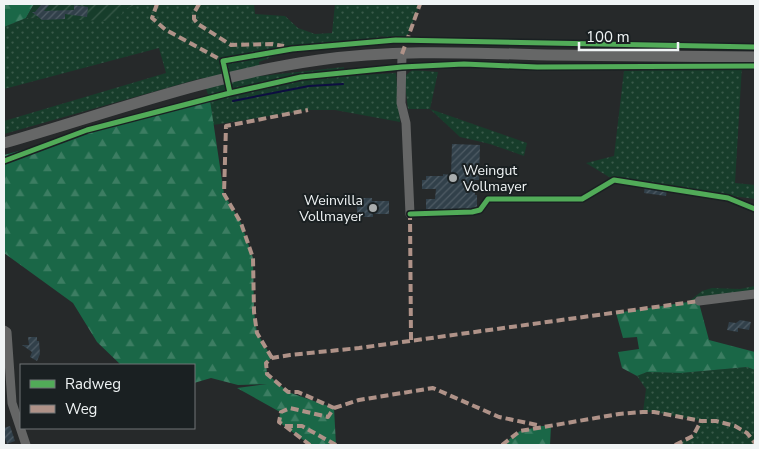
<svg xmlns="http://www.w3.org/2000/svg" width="759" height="449" font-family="'Nunito Sans',sans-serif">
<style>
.grass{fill:url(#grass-dots)}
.forest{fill:url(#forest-firs)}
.garden{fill:url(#garden-furrows)}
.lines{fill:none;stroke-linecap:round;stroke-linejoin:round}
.stream{stroke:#0d0d41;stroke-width:2}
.building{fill:url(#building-hatch)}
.minor{stroke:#656666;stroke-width:9}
.major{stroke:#666767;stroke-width:11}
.quiet{stroke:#af9288;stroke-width:4;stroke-dasharray:8 4;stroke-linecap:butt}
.cycleway-casing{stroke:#1a2022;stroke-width:8}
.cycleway{stroke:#51ab58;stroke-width:5}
.poi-dot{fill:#a9adae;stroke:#1a2022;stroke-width:2}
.labels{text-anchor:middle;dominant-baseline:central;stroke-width:4;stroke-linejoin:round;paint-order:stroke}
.poi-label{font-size:14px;fill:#f0f4f5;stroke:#1a2022;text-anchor:start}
</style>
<defs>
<pattern id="grass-dots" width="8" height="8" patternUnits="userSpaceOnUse" patternTransform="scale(1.25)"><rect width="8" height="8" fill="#173d2b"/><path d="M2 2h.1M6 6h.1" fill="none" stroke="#395a4a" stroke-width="1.8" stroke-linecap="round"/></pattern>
<pattern id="forest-firs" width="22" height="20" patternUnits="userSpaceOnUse" patternTransform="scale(1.25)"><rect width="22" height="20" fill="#1a6747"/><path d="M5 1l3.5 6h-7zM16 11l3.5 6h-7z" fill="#3c7d62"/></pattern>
<pattern id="garden-furrows" width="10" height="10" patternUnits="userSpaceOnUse" patternTransform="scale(1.25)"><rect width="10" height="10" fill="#173d2b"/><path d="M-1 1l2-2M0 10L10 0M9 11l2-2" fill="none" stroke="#395a4a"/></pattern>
<pattern id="building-hatch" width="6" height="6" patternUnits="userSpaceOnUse" patternTransform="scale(1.25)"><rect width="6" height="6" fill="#31404a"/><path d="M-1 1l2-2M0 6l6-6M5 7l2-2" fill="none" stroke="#4f5c65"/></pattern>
</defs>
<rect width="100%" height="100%" fill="#26292a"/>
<path class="grass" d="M137,4H254L255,14L285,16L298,28L315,34L332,33L335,4H420L406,40L373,35L396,40L290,50L259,62L261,76L344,67L345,76L396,73L400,122L335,110H308L213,125L210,100L202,78L4,134V121L166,73L159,48L4,89V27L26,18L65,19L112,14Z
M742,66L735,183L755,185V199L614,180L586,163L614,156L624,71Z
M412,70L438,72L430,109L527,143L524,156L490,144L460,137L430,109H408L404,77Z
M755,286V294L688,302L702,291L712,288L740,289Z
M747,367L755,370V445H675L693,436L701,421L654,412H643L646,389L637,376L647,372L681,373Z"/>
<path class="forest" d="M4,4H34L26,18L4,27Z
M210,100L224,194L241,223L253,258L254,312L257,333L272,358L266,363L267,374L288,392L334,408L336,445H310L279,422L280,412L237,388L267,384L238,385L211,378L194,383V365H121L97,342L73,303L4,253V155Z
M688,302L699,303L709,340L755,352V370L747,367L681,373L647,372L637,376L622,368L618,352L639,349L637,337L623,338L616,313Z
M542,426H551L550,445H502L520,431Z"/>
<path class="garden" d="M34,4H137L123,10L122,15L112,14L109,21L26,18Z"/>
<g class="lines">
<path class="stream" d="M233,101L309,86L343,84"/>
</g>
<path class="building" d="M42,4H50L44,11L74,10V5L88,7L87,17L65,14V19L42,20L32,12H35Z
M452,144L480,145L479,180H475V195H477V209H426V199H435L436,189H422V180H426V176H443V174L451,175Z
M645,186L667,189L666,196L644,193Z
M357,198H372V201H389V214H373V217H357Z
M740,320L751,322L749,330L738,328V332L727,330L729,322L736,323Z
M28,337H37V341H39L40,354L37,361L30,357L32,352L22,345H29Z
M10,426L15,441L7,444L4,436V428Z"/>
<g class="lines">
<path class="minor" d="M402,54L401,103L406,123L410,214
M699,301L755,294
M4,330L7,332L12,403L26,445"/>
<path class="major" d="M4,143C108,113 211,75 319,60C395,49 472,53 548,55C617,56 686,56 755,57"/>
<path class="quiet" d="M157,4L152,18L166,30L223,61
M199,4L194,13V19L198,24L231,45L272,44L284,46
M402,54L420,4
M411,340L410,214H414
M272,358L257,333L254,312L253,258L241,223L224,194L226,126L308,110
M334,408L359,400L433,388L499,417L537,425
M285,426L310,445
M336,445L302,426H285L279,422L281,412L290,408L328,417L334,408L298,392H288L267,374L266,363L272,358L290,355L359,348L699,301
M502,445L520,431L619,414L643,412H654L701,421H716L735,426L747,433L755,443
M675,445L693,436L701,421"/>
<g class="cycleway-casing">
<path id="cycleway" d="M230,93L223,61L292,49L396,40L755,47
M4,161L87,130L230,93L301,77L402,67L464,64L537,67L755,66
M410,214L472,212L480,210L488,199H582L614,180L728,198L755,209"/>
</g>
<use href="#cycleway" class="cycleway"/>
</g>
<g class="poi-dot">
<circle cx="453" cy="178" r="5"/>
<circle cx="373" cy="208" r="5"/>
</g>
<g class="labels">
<g class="poi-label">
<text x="463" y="170">Weingut<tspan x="463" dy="16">Vollmayer</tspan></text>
<text x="363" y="200" text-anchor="end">Weinvilla<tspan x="363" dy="16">Vollmayer</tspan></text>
</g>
</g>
<rect width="759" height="449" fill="none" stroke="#f0f4f5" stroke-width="10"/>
<rect x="20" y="364" width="175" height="65" fill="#1a2022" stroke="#707576"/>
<rect x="30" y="380" width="25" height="8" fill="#51ab58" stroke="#707576"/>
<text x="65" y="389" font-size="15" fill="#f0f4f5">Radweg</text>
<rect x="30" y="405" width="25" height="8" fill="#af9288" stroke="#707576"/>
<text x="65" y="414" font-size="15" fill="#f0f4f5">Weg</text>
<path d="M579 42v8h99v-8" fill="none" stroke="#f0f4f5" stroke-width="2.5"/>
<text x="586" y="42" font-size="15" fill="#f0f4f5" stroke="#1a2022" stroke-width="4" paint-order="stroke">100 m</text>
</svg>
